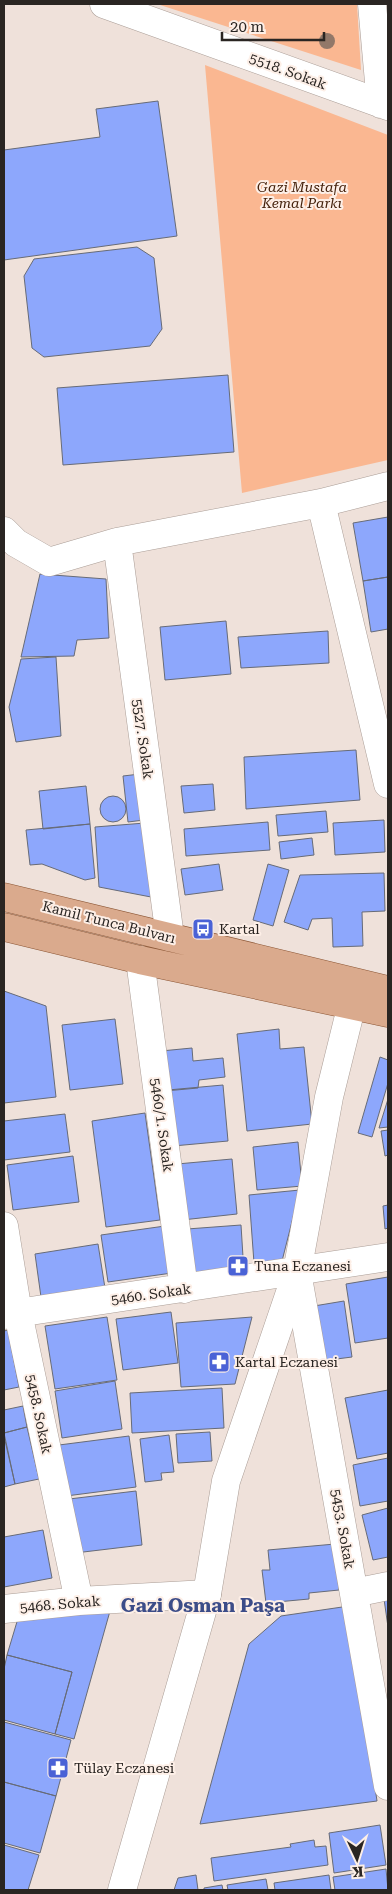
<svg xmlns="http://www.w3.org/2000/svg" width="392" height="1894" font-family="'Roboto Serif',serif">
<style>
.green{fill:#fab791}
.building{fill:#8da7fc;stroke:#676b77}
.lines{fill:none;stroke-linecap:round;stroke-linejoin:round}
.minor-casing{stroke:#ab9e97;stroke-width:29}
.tertiary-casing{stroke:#ab9e97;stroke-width:29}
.primary-casing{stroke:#8c5736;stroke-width:29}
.minor{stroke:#fff;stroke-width:28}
.tertiary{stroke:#fff;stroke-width:28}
.primary{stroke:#daaa8d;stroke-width:28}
.tree{fill:#927869}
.labels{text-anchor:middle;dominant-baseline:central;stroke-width:4;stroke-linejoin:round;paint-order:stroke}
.street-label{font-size:14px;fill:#2a2522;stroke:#fdefe7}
.park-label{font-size:14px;font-style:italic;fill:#45220c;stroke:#fdefe7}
.poi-label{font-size:14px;fill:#2a2522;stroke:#fdefe7;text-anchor:start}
.district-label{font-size:19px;font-weight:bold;fill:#3c4c88;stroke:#fdefe7}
</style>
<rect width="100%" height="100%" fill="#efe1da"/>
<path class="green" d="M157,4H357L361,70Z
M205,65L388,135V460L242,493Z"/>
<path class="building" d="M158,101L177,236L4,260V150L100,137L96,109Z
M137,247L154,258L162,329L150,346L44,357L32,348L24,276L34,259Z
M228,375L234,452L63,465L57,388Z
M388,517V577L363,581L353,523Z
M40,574L106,579L109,638L77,640L74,656L21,657Z
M388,577V629L371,632L363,581Z
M226,621L231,674L165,680L160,627Z
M328,631L329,663L241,668L238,637Z
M56,657L61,736L16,742L9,707L21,659Z
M356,750L360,800L246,809L244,757Z
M140,774L144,820L128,822L123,776Z
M213,784L215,810L184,813L181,786Z
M86,786L90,824L43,829L39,791Z
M100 809a13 13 0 1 1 26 0a13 13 0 1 1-26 0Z
M326,811L328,832L278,836L276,815Z
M384,820L385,852L335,855L333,823Z
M268,822L270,850L186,856L184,829Z
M145,823L151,897L99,887L95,827Z
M90,824L95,878L85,880L42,864L30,865L26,830Z
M312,838L314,855L281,859L279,842Z
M219,864L223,890L185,895L181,869Z
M268,864L289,870L273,926L253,920Z
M384,873L385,911L362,912L363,946L333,947L332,918L312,919L308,930L284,922L300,875Z
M4,991L46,1006L56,1097L4,1103Z
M115,1019L123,1084L70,1090L62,1025Z
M279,1029L280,1049L304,1047L312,1124L247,1131L237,1034Z
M192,1048L193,1061L223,1058L225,1077L199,1080L198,1088L165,1091L161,1051Z
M380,1057L388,1060V1083L372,1137L358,1133Z
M223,1085L228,1141L173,1146L168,1090Z
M388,1099V1127L379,1128Z
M145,1113L160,1220L106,1227L92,1121Z
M65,1114L70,1152L4,1160V1121Z
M388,1130V1155L385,1156L381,1131Z
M298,1142L302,1186L257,1190L253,1147Z
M73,1156L79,1202L13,1210L7,1165Z
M232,1159L237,1214L182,1220L177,1164Z
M300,1190L282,1261L254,1263L249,1195Z
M388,1205V1228L385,1229L383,1206Z
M241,1225L244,1273L191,1277L187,1229Z
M165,1226L172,1273L108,1282L101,1235Z
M98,1244L105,1288L41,1297L35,1254Z
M388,1277V1338L355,1343L346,1284Z
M344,1301L352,1357L321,1361L314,1306Z
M171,1312L178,1363L123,1370L116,1319Z
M107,1317L117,1380L55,1389L45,1326Z
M252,1317L235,1384L181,1387L176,1323Z
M8,1330L19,1387L4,1390V1331Z
M115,1381L122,1429L62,1438L55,1391Z
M222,1388L224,1428L132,1433L130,1393Z
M388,1390V1453L357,1459L345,1398Z
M23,1406L27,1427L4,1433V1410Z
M27,1427L39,1479L15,1484L4,1433Z
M210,1432L212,1461L178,1463L176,1434Z
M169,1435L174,1472L161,1473L162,1480L145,1482L140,1439Z
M4,1436L15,1484L4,1487Z
M129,1436L136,1487L66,1496L59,1445Z
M388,1458V1501L360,1506L353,1465Z
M136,1491L142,1545L75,1553L69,1499Z
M388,1508V1557L373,1560L362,1515Z
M43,1530L52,1578L4,1587V1537Z
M335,1544L339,1590L309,1593V1599L266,1603L262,1570H270L268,1550Z
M388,1598V1627L384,1599Z
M349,1606L377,1801L200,1824L249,1644L281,1616Z
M110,1611L74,1739L55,1734L72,1672L7,1655L19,1615Z
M7,1655L72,1672L55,1734L4,1720V1669Z
M4,1722L71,1740L56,1796L4,1782Z
M4,1782L56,1796L40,1853L4,1843Z
M380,1825L386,1865L334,1873L329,1833Z
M314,1840L315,1847L326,1846L328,1865L214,1881L211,1858L291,1847L290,1844Z
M4,1845L39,1855L28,1890H4Z
M386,1869L388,1890H335L333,1877Z
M196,1875L198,1890H174L178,1878Z
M329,1875L331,1890H275L274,1883Z
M266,1879L268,1890H228L227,1885Z
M222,1885L223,1890H204V1888Z"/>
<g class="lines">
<g class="minor-casing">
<path id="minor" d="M104,4L388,106
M372,4L381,104
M321,503L388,784
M4,531L16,543L49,562L117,542L321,503L388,486
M117,542L170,937
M140,960L184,1289
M4,1226L18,1313L79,1601
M297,1272L388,1786
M4,1315L388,1257
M354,1593L388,1586
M4,1609L79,1601L207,1594"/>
</g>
<g class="tertiary-casing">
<path id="tertiary" d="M122,1890L207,1594L226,1481L297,1272L329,1097L352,1004"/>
</g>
<g class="primary-casing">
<path id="primary" d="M4,897L388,990
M4,927L140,960L388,1013"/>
</g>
<use href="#minor" class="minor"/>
<use href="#tertiary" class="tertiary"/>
<use href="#primary" class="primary"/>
</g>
<circle class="tree" cx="327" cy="41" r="8"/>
<defs>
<g id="bus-square" transform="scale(1.125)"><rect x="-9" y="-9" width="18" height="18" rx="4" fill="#4a62d6" stroke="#fdefe7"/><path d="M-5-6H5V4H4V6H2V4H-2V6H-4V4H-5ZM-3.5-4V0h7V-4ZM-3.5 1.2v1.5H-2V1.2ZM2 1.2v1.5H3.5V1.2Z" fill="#fff"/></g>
<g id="pharmacy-square" transform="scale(1.125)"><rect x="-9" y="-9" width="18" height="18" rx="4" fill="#4a62d6" stroke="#fdefe7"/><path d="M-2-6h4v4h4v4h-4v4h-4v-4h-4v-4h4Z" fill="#fff"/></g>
</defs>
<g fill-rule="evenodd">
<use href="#bus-square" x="203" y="929"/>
<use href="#pharmacy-square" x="238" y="1266"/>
<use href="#pharmacy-square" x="219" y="1362"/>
<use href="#pharmacy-square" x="58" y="1768"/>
</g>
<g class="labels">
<g class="street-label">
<text transform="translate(288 71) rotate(20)">5518. Sokak</text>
<text transform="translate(143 739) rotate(82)">5527. Sokak</text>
<text transform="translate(109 922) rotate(14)">Kamil Tunca Bulvarı</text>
<text transform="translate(162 1125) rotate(82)">5460/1. Sokak</text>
<text transform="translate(151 1294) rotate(-8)">5460. Sokak</text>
<text transform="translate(39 1414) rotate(78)">5458. Sokak</text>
<text transform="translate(343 1529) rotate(80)">5453. Sokak</text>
<text transform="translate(60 1604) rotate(-5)">5468. Sokak</text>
</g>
<g class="park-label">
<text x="302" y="187">Gazi Mustafa<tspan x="302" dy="16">Kemal Parkı</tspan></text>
</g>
<g class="poi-label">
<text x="219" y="929">Kartal</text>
<text x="254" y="1266">Tuna Eczanesi</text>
<text x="235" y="1362">Kartal Eczanesi</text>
<text x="74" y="1768">Tülay Eczanesi</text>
</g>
<g class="district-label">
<text x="203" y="1605">Gazi Osman Paşa</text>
</g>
</g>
<rect width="392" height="1894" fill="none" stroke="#2a2522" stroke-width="10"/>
<g transform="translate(357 1859) rotate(176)" stroke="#fdefe7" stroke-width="4" paint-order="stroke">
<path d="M0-4L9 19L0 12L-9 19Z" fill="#2a2522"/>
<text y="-8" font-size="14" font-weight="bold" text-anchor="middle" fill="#2a2522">K</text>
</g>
<path d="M222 32v8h102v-8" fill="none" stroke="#2a2522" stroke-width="2.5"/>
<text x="230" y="32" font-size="15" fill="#2a2522" stroke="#fdefe7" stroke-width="4" paint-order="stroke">20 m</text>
</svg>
